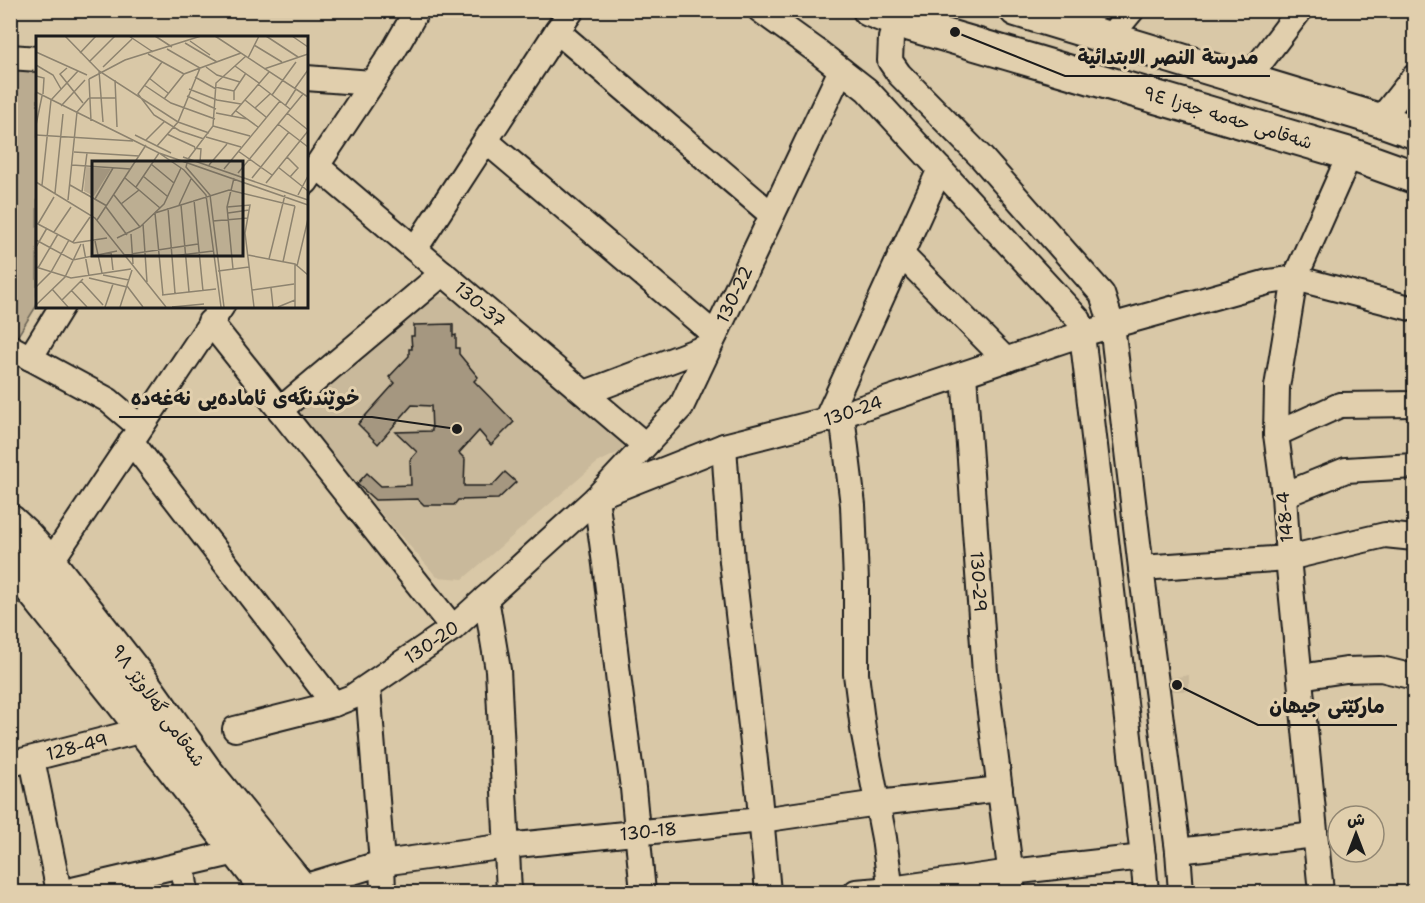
<svg xmlns="http://www.w3.org/2000/svg" width="1425" height="903" font-family="'Shantell Sans','Playpen Sans Arabic',sans-serif">
<style>
.built{fill:#c9b99b}
.green{fill:#baab90;stroke:#6b6456;stroke-width:1.5}
.building{fill:#a59780;stroke:#1c1c1c;stroke-width:1.5}
.lines{fill:none;stroke-linecap:round;stroke-linejoin:round}
.minor-casing{stroke:#1c1c1c;stroke-width:28}
.major-casing{stroke:#1c1c1c;stroke-width:36}
.minor{stroke:#e1cfad;stroke-width:24}
.major{stroke:#e1cfad;stroke-width:32}
.labels{text-anchor:middle;dominant-baseline:central;stroke-width:6;stroke-linejoin:round;paint-order:stroke}
.street-label{font-size:18px;fill:#1c1c1c;stroke:#e1cfad}
.inset-road{fill:none;stroke:#8d836f;stroke-width:1.5}
.view{fill:#1c1c1c;fill-opacity:0.15;stroke:#1c1c1c;stroke-width:3}
.inset-edge{fill:none;stroke:#1c1c1c;stroke-width:3}
.leader{fill:none;stroke:#1c1c1c;stroke-width:2}
.callout-dot{fill:#1c1c1c;stroke:#e1cfad;stroke-width:2}
.callout-label{font-size:20px;text-anchor:middle;font-weight:bold;fill:#1c1c1c;stroke:#e1cfad;stroke-width:6;stroke-linejoin:round;paint-order:stroke}
</style>
<rect width="100%" height="100%" fill="#d9c8a7"/>
<filter id="ink" filterUnits="userSpaceOnUse"><feTurbulence type="fractalNoise" baseFrequency=".0167" numOctaves="2"/><feDisplacementMap in="SourceGraphic" scale="12" xChannelSelector="R" yChannelSelector="G"/><feConvolveMatrix kernelMatrix="1 2 1 2 8 2 1 2 1" color-interpolation-filters="sRGB"/></filter>
<g filter="url(#ink)">
<path class="built" d="M426,297H449L629,447L597,463L463,579L437,577L290,410Z
M1189,675V691H1164L1166,679Z"/>
<path class="green" d="M10,68L38,70L37,305L17,337L10,333Z"/>
<path class="building" d="M453,324V336L456,335V348H459V354L478,377L474,381L514,422L491,445L479,431L459,453L465,459L464,486H492L505,472L516,482L498,499L458,500L454,505H424L418,499L375,500L357,484L367,473L381,486L411,485L410,460L417,452L396,432L432,431L431,406L412,405L378,444L358,424L395,383L389,377L409,356V349H412L411,336H414V325Z"/>
<g class="lines">
<g class="minor-casing">
<g id="minor">
<path d="M760,10L817,51L867,90L1079,320L1082,334L1143,857L1146,892"/>
<path d="M897,21L891,38L890,61L899,74L981,157L1102,294L1112,325L1141,568L1178,851L1181,892"/>
<path d="M557,31L772,215"/>
<path d="M1108,39L1132,10"/>
<path d="M10,57L38,59"/>
<path d="M306,78L372,83"/>
<path d="M1247,80L1300,10"/>
<path d="M1380,120L1414,77"/>
<path d="M486,141L715,335"/>
<path id="s1" d="M317,166L645,445"/>
<path d="M306,182L394,50L417,10"/>
<path d="M415,249L557,31L572,10"/>
<path d="M901,254L1006,360"/>
<path d="M210,322L453,628"/>
<path d="M10,347L108,400L140,427"/>
<path d="M30,358L62,306"/>
<path id="s2" d="M964,374L985,673L1013,892"/>
<path d="M585,393L709,346"/>
<path d="M280,410L443,273"/>
<path d="M842,415L853,505L856,582V674L863,729L884,838L891,892"/>
<path d="M826,420L940,169"/>
<path d="M1276,434L1340,405L1414,404"/>
<path d="M131,441L334,704"/>
<path d="M724,446L732,562L759,795L768,892"/>
<path id="s3" d="M603,494L724,446L826,420L1082,334L1268,282L1295,278L1414,309"/>
<path d="M1284,495L1346,470L1414,466"/>
<path d="M596,498L605,564L619,683L633,788L643,892"/>
<path d="M50,563L222,306"/>
<path d="M1141,568L1288,558L1385,535L1414,538"/>
<path d="M486,598L498,670L509,892"/>
<path d="M1300,677L1346,670L1381,669L1414,677"/>
<path d="M368,687L382,863L383,892"/>
<path id="s4" d="M235,729L334,704L352,697L453,628L596,498L681,407L841,70"/>
<path d="M32,759L59,892"/>
<path id="s5" d="M10,764L143,730"/>
<path d="M1178,851L1315,835"/>
<path d="M182,865L186,892"/>
<path id="s6" d="M300,888L382,863L507,846L761,820L878,803L1000,789"/>
<path d="M64,892L236,852"/>
<path d="M856,892L891,889L1011,872L1143,857"/>
<path d="M1321,892L1288,558L1284,495L1276,434L1277,387L1295,278L1350,154"/>
</g>
</g>
<g class="major-casing">
<path id="major" d="M869,10L897,21L1350,154L1414,177
M1016,10L1380,120L1414,132
M10,521L26,536L50,563L141,680L205,770L304,892
M10,566L29,586L118,697L269,892"/>
</g>
<use href="#minor" class="minor"/>
<use href="#major" class="major"/>
</g>
</g>
<g class="labels">
<g class="street-label">
<text transform="translate(1228 118) rotate(17)">شەقامی حەمە جەزا ٩٤</text>
<text stroke="none"><textPath href="#s4" startOffset="686">130-22</textPath></text>
<text stroke="none"><textPath href="#s1" startOffset="214">130-37</textPath></text>
<text stroke="none"><textPath href="#s3" startOffset="264">130-24</textPath></text>
<text transform="translate(1285 517) rotate(-95)">148-4</text>
<text stroke="none"><textPath href="#s2" startOffset="208">130-29</textPath></text>
<text stroke="none"><textPath href="#s4" startOffset="218">130-20</textPath></text>
<text transform="translate(158 706) rotate(54)">شەقامی گەلاوێژ ٩٨</text>
<text stroke="none"><textPath href="#s5" startOffset="69">128-49</textPath></text>
<text stroke="none"><textPath href="#s6" startOffset="354">130-18</textPath></text>
</g>
</g>
<g transform="translate(36 36)">
<rect width="272" height="272" fill="#d9c8a7"/>
<path d="M50,131L75,133L58,160L48,155Z" fill="#baab90"/>
<path class="inset-road" d="M29,0L63,35L142,86L173,97M93,0L117,16M119,0L136,11M179,0L272,61M230,0L262,21M256,0L272,11M154,5L174,19M149,7L181,26M218,9L246,26M0,16L51,39M44,17L60,0M112,18L148,38M212,22L223,0M53,26L79,0M126,26L102,58L118,79L144,95L168,103M0,29L17,39L25,53M199,30L223,47M67,31L96,3M170,31L181,39L204,46M31,32L24,38L47,67M228,33L272,18M63,35L67,86M0,40L8,42L7,58M159,41L180,53M113,42L132,57M53,43L89,24L165,0M53,43L55,85M79,44L81,91M222,48L254,73M108,49L135,67L179,83M179,51L198,55M259,52L272,34M153,53L181,64L205,68M0,56L123,117L272,169M236,59L260,26M151,60L180,73M54,62H80M128,63L148,38L205,17M198,64V55L210,37M209,64L230,81M25,70L49,44M249,70L260,53M219,72L234,58M200,75L222,91M180,77L211,83M251,77L272,94M195,80L233,36M242,88L272,111M0,89L6,60M177,90L214,100M131,98L159,111M0,99L97,105M99,99L135,117M170,101L205,111M110,104L128,86M121,110L142,86L164,32L131,13M158,112L165,113L164,126M202,115L236,139M38,116L103,120M147,121L272,164M251,121L262,132L254,141M152,123L177,90L180,47L210,20M151,127L150,131L174,159L188,271M115,128L138,147M36,129L95,133M173,129L191,108M242,131L272,155M188,133L244,65M202,137L267,58M107,140L131,160M89,142L124,172M216,142L253,96M0,146L59,182L130,271M230,147L272,95M6,149L15,64L42,35M34,149L71,170M100,151L123,117L148,134L170,159L185,271M46,156L51,117M19,157L27,78M78,159L104,191M262,159L272,140M59,163L77,132M32,164L41,76L53,62M158,164L167,255M85,168L103,154M143,169L155,143M145,169L153,256M70,171L91,199M191,171L214,169L209,197L218,271M132,172L139,257M119,177L193,154L259,170M119,177L127,259M192,177L213,174M61,184L110,109M177,185L212,182M0,187L38,207L71,202M2,188L18,161M107,188L111,246M18,196L35,171M95,198L97,228M81,202L104,191L128,168L145,132M0,204L37,224L81,215M59,205L66,237M37,206L54,181M47,208L53,240M0,211L11,192M75,216L77,234M88,219L162,208M212,219L259,228L272,239M137,220L177,215M233,223L249,159M247,226L259,170M259,228V271M261,230L272,183M0,231L35,242L95,233M2,232L22,198M197,233L191,171L198,142M182,235L213,231M67,239L93,244M53,242L91,251M45,245L67,269M91,250L107,271M0,251L15,236L33,204M235,252L237,271M16,253L32,271M35,254L51,271M216,254L258,248M126,259L180,253M26,264L47,243M0,269L29,241L45,208M69,271L77,248M84,271L96,234M136,271L168,268M242,271L259,264"/>
<path class="view" d="M56,125H207V220H56Z"/>
<rect width="272" height="272" class="inset-edge"/>
</g>
<path class="leader" d="M955 32L1065 76H1270M457 429L372 417H119M1177 685L1258 725H1397"/>
<g class="callout-dot">
<circle cx="955" cy="32" r="6"/>
<circle cx="457" cy="429" r="6"/>
<circle cx="1177" cy="685" r="6"/>
</g>
<g class="callout-label">
<text x="1168" y="64">مدرسة النصر الابتدائية</text>
<text x="245" y="405">خوێندنگەی ئامادەیی نەغەدە</text>
<text x="1327" y="713">ماركێتی جیھان</text>
</g>
<rect width="1425" height="903" fill="none" stroke="#e1cfad" stroke-width="36"/>
<rect x="18" y="18" width="1389" height="867" fill="none" stroke="#1c1c1c" stroke-width="2" filter="url(#ink)"/>
<g transform="translate(1356 834)"><circle r="28" fill="#e1cfad" stroke="#928773" stroke-width="1.5"/>
<path d="M0-4.5L10 22L0 15L-10 22Z" fill="#1c1c1c"/>
<text y="-9" font-size="16" font-weight="bold" text-anchor="middle" fill="#1c1c1c">ش</text>
</g>
</svg>
